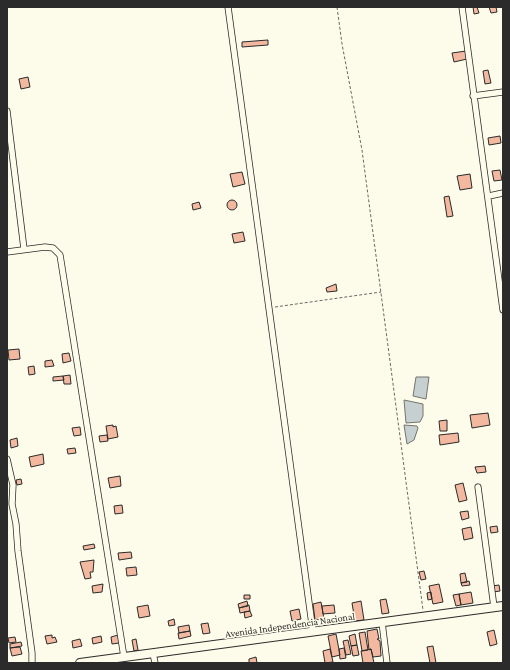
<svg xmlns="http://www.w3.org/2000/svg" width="510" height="670" font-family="'Crimson Pro',serif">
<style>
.water{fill:#c7d0d0;stroke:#74746e}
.building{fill:#f2b8a0;stroke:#2b2b2b}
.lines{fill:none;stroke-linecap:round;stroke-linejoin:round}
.street-casing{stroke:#2b2b2b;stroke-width:7}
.secondary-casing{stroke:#2b2b2b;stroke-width:10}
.path{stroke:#6a6964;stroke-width:1;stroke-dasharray:3 2;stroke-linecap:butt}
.street{stroke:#fdfbea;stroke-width:5.5}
.secondary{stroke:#fdfbea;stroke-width:8}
.labels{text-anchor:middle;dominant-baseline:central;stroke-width:3;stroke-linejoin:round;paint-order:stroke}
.street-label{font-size:10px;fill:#2b2b2b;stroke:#fdfbea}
</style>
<rect width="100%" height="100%" fill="#fdfbea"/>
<path class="water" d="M416,377H429L426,399L413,396Z
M404,400L423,404V416L420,422L406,423Z
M404,425L417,426L418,428L414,440L407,444Z"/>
<path class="building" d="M473,7H477L479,13L474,14Z
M489,7H496L497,12L491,13Z
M268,40V45L242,47V42Z
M466,51L467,59L454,62L452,53Z
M488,70L491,83L485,84L483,71Z
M28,77L30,87L21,89L19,79Z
M500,136L501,143L489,145L488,138Z
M500,170L502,180L494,181L492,171Z
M242,172L245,184L233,187L230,174Z
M470,174L472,188L460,190L457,176Z
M449,196L453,216L447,217L444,197Z
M227 205a5 5 0 1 1 10 0a5 5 0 1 1-10 0Z
M199,202L201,208L193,210L192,204Z
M243,232L245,241L234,243L232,234Z
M336,284L337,291L327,292L326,288Z
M19,349L20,359L9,360L8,350Z
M69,353L71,361L63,363L62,354Z
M52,360L54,366L45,367V361Z
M34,366L35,374L29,375L28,367Z
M70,375L71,384H64L63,376Z
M63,376L64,380L53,381V377Z
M488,413L490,425L472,428L470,415Z
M447,420V431H440L439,421Z
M113,425V427L116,426L118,437L108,439L106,426Z
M80,427L81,435L74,436L72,428Z
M458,433L459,442L440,445L439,435Z
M107,435L108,441L100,442L99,436Z
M17,438L18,446L11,448L10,440Z
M75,448L76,453L68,454L67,449Z
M43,454L44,464L31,467L29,457Z
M485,466L486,472L477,473L475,467Z
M120,476L121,486L110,488L108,478Z
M21,479L22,484L17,485L16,480Z
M463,483L467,500L459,502L455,485Z
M122,505L123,513L115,514L114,506Z
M468,511L469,518L462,520L460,512Z
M497,526L498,532L491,533L490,527Z
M471,527L473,538L464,540L462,529Z
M94,544L95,548L84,550L83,546Z
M131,552L132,558L119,560L118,553Z
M94,560L93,572H90L91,578L85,579L80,562Z
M136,567L137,575L127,576L126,568Z
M424,571L426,579L421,580L419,572Z
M465,573L467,582L461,583L460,574Z
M469,581L470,585L462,586L461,583Z
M103,584L102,592L93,593L92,586Z
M439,584L443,602L433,604L429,586Z
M499,585L500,591L493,592L492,586Z
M431,592L432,599L428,600L427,593Z
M471,592L473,603L461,605L459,594Z
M459,594L461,605L456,606L453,595Z
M244,595H250V599H244Z
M386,599L389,613L382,614L380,600Z
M247,601L248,606L239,608L238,604Z
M361,601L364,620L355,621L352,603Z
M321,602L324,619L315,620L313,604Z
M148,605L150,616L139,618L137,607Z
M249,605L250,611L240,613L239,608Z
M334,605L335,613L323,614L322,606Z
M299,609L301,619L292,621L290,611Z
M250,611L252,616L245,618L244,612Z
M174,619L175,625L169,626L168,621Z
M208,623L210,633L203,634L201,624Z
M189,625L190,631L179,633L178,627Z
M377,629L379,639H377L380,641L381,656L373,657L371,649L369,650L367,631Z
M494,630L497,644L490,646L487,632Z
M190,631L191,636L179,639L178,633Z
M365,632L368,650L362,651L359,633Z
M336,634L340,655L332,657L328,636Z
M355,634L357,645L351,646L349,636Z
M52,635V638L55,637L57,642L47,644L45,636Z
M118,635L119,643L112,644L111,637Z
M101,636L102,642L93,644L92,638Z
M15,637L16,642L9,643L8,638Z
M80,639L82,646L73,648L72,641Z
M136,639L138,650L134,651L132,640Z
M348,640L351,654L346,655L343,641Z
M21,642L22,646L10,648V644Z
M357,645L359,655L353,656L351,646Z
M433,646L436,663H430L427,647Z
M20,647L22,654L12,656L10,648Z
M344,648L346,658L340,659L339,649Z
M330,649L333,662L325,663L323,651Z
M371,649L374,663H363L361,651Z
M256,657L257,663H249V659Z"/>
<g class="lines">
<g class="street-casing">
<path id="street" d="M228,7L313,632
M462,7L503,310
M473,96L503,92
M7,111L24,249
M489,196L503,193
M7,252L45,247L53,248L60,255L124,657
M7,459L13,485L12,504L16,524L18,551L32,653V663
M478,487L494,607
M382,622L387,663
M153,653L155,663"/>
</g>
<g class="secondary-casing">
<path id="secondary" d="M80,663L503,606"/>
</g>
<path class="path" d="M337,7L342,44L362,150L423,610
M275,307L381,292"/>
<use href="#street" class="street"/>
<use href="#secondary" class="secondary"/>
</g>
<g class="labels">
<g class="street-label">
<text transform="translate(290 625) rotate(-8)">Avenida Independencia Nacional</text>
</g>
</g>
<rect width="510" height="670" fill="none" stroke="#2b2b2b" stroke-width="16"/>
</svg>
